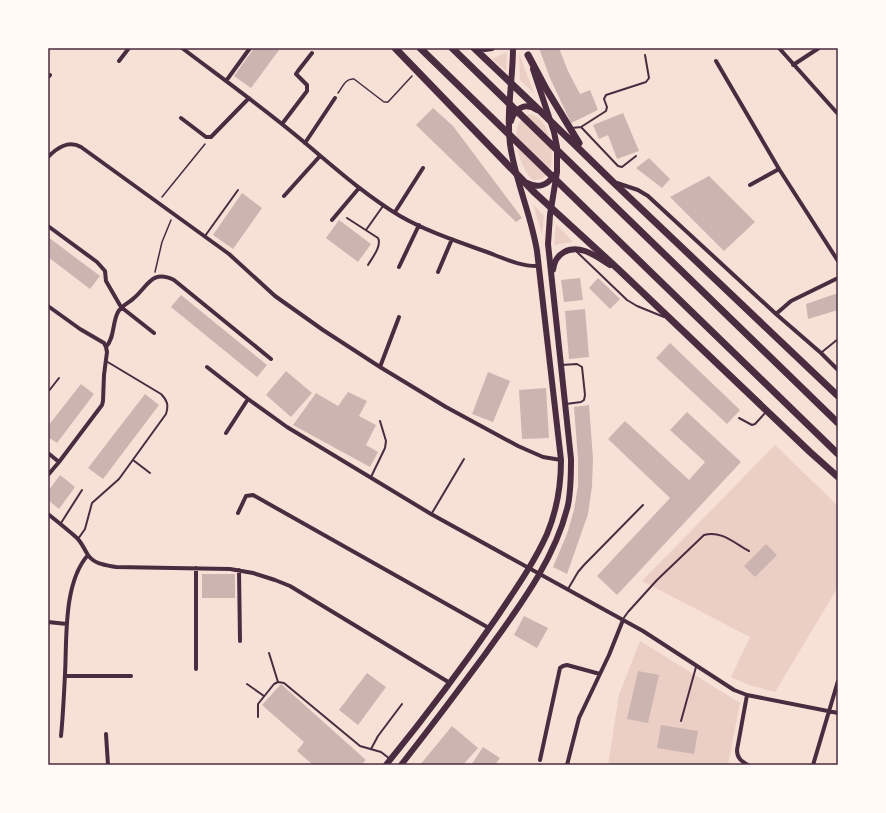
<svg xmlns="http://www.w3.org/2000/svg" width="886" height="813" font-family="'Source Sans 3',sans-serif">
<style>
.green{fill:#ebcfc5}
.building{fill:#ccb4b1}
.lines{fill:none;stroke-linecap:round;stroke-linejoin:round}
.path{stroke:#4a2c40;stroke-width:1.5}
.service{stroke:#4a2c40;stroke-width:2}
.minor{stroke:#4a2c40;stroke-width:4}
.secondary{stroke:#4a2c40;stroke-width:6}
.trunk{stroke:#4a2c40;stroke-width:7}
.neatline{fill:none;stroke:#4a2c40;stroke-width:1.5}
</style>
<rect width="100%" height="100%" fill="#f7e1d7"/>
<path class="green" d="M507,52L506,71L492,59Z
M519,53L534,93L520,80Z
M529,114C550,116 558,159 547,174C544,179 539,180 533,180C519,169 506,121 529,114Z
M533,204L544,216L542,235Z
M556,224L573,242L554,245Z
M775,445L838,506V587L775,692L749,685L731,677L750,637L642,581Z
M640,641L740,703L728,765H608L619,695Z"/>
<path class="building" d="M254,48H277L279,50L251,88L234,76Z
M539,48H559L568,71L580,94L590,90L598,110L571,123L550,78Z
M433,108L453,126L522,218L516,222L416,125Z
M623,113L639,151L617,159L608,135L599,139L593,125Z
M649,158L670,179L662,188L636,168Z
M709,176L755,222L724,251L670,197Z
M242,193L262,208L233,249L213,235Z
M339,220L371,244L358,262L326,238Z
M48,237L100,276L90,289L48,257Z
M580,278L583,300L564,302L561,280Z
M598,278L620,299L610,309L589,288Z
M838,293V310L808,319L806,304Z
M181,295L267,365L257,377L171,307Z
M585,309L589,357L569,359L565,311Z
M670,343L740,410L727,424L656,358Z
M286,371L312,393L291,417L266,395Z
M488,372L510,381L493,422L472,414Z
M81,384L94,394L57,443L48,437V426Z
M546,388L549,438L522,439L519,390Z
M348,392L367,401L359,416L376,425L366,445L378,452L370,467L293,425L316,393L338,406Z
M145,394L159,405L103,479L88,468Z
M589,405L593,458L592,486L588,514L567,574L553,567L567,534L574,510L578,486V459L574,407Z
M687,412L741,462L617,595L597,576L670,498L608,439L625,421L689,480L705,462L670,430Z
M60,475L75,487L59,509L48,500V491Z
M766,544L777,555L755,577L744,566Z
M202,574H235V598H202Z
M524,616L548,628L537,648L514,635Z
M638,671L659,675L648,723L627,719Z
M367,673L386,687L358,725L339,710Z
M281,684L366,760L361,765H313L297,751L304,742L262,705Z
M661,725L698,731L694,754L657,748Z
M452,726L478,748L463,765H420Z
M483,747L500,758L495,765H471Z"/>
<g class="lines">
<path class="path" d="M338,93C343,86 346,78 354,79L384,102H388L412,76
M162,197L205,144
M155,272L162,242L171,220"/>
<path class="service" d="M581,127L618,166L622,167L636,156
M572,128L581,127L606,111L607,107L604,99L606,95L646,82L649,78L645,55
M347,218L378,238C382,246 372,258 368,265
M366,230L383,206
M205,236L238,190
M577,252L627,300L637,306L664,317
M822,352L838,339
M561,365L577,364L582,367L585,395L584,400L581,402L566,404
M48,392L59,378
M739,418L752,425L755,424L766,412
M133,460L150,473
M371,477L385,448L386,441L380,421
M432,513L464,459
M61,523L82,490
M78,539L85,529L92,503L119,479L166,414C169,405 167,400 161,394L106,361
M568,589L578,572L584,565L643,505
M623,619L628,612L657,580L704,535C721,530 734,543 749,551
M269,653L278,682
M247,684L264,696
M258,717V704L274,684L278,682L284,683L360,746L381,752L390,759
M681,721L696,667
M371,749L378,736L402,704"/>
<path class="minor" d="M182,48C223,79 265,109 304,142C335,168 365,195 400,216C426,231 456,241 484,251C501,257 520,267 539,266
M779,48L838,114
M119,61L129,48
M716,61L779,169L838,261
M793,65L819,48
M48,77L50,75
M226,81L250,48
M181,118L206,137H211L249,98
M282,124L307,91V85L296,74L298,71L312,53
M305,143L335,98
M48,157C57,148 68,140 81,147L229,254L275,296L323,330L380,367L446,407L518,446L543,457L561,460
M617,183L638,190L648,196L776,314L821,353L838,370
M750,185L779,169
M284,196L320,156
M395,212L423,168
M332,220L359,188
M48,226L97,262L105,271L106,281L121,307L154,333
M399,267L419,225
M438,272L452,239
M48,306L80,329L104,343L106,347L107,352L104,375L103,401L102,405L59,462
M776,314L791,301L838,278
M106,347C115,337 112,323 118,312C122,305 129,303 134,298C148,286 152,269 174,280L271,359
M207,367L248,399L287,427L431,514L643,631L734,690L747,695L838,713
M380,367L399,317
M226,433L248,399
M48,453L59,462L48,475
M238,513L246,496L253,495L489,628
M48,514C58,522 68,530 77,538C82,543 84,549 88,555C94,564 105,565 116,567L230,569L253,573L275,580L290,586L450,683
M239,570L240,641
M48,622L67,624
M196,669V568
M65,676H131
M747,695L737,750C737,758 741,761 748,765
M106,734L108,765
M61,736C63,716 64,695 65,674C67,639 63,583 88,555
M540,760L560,668L563,666L567,665L600,674
M567,765L579,718L609,655L623,620
M813,765L838,681"/>
<path class="secondary" d="M481,48L485,49L492,48
M511,121C515,108 525,102 537,110
M527,183C538,189 548,185 554,175
M553,270C555,253 569,246 585,251C594,254 602,260 610,265
M386,765C425,717 462,668 497,617C515,590 534,563 547,534C557,510 561,486 561,460L537,251C531,214 515,180 510,144C506,112 513,80 513,48
M401,765C430,728 458,691 486,653C518,608 555,560 568,505C571,490 571,474 571,459L548,244L550,215L557,172V147L554,132L533,69"/>
<path class="trunk" d="M395,48L535,193L618,269L810,452L838,477
M420,48L838,454
M452,48L838,423
M474,48L535,106L613,182L838,396
M528,55L545,87L579,143"/>
</g>
<rect width="886" height="813" fill="none" stroke="#fffaf5" stroke-width="98"/>
<rect x="49" y="49" width="788" height="715" class="neatline"/>
</svg>
